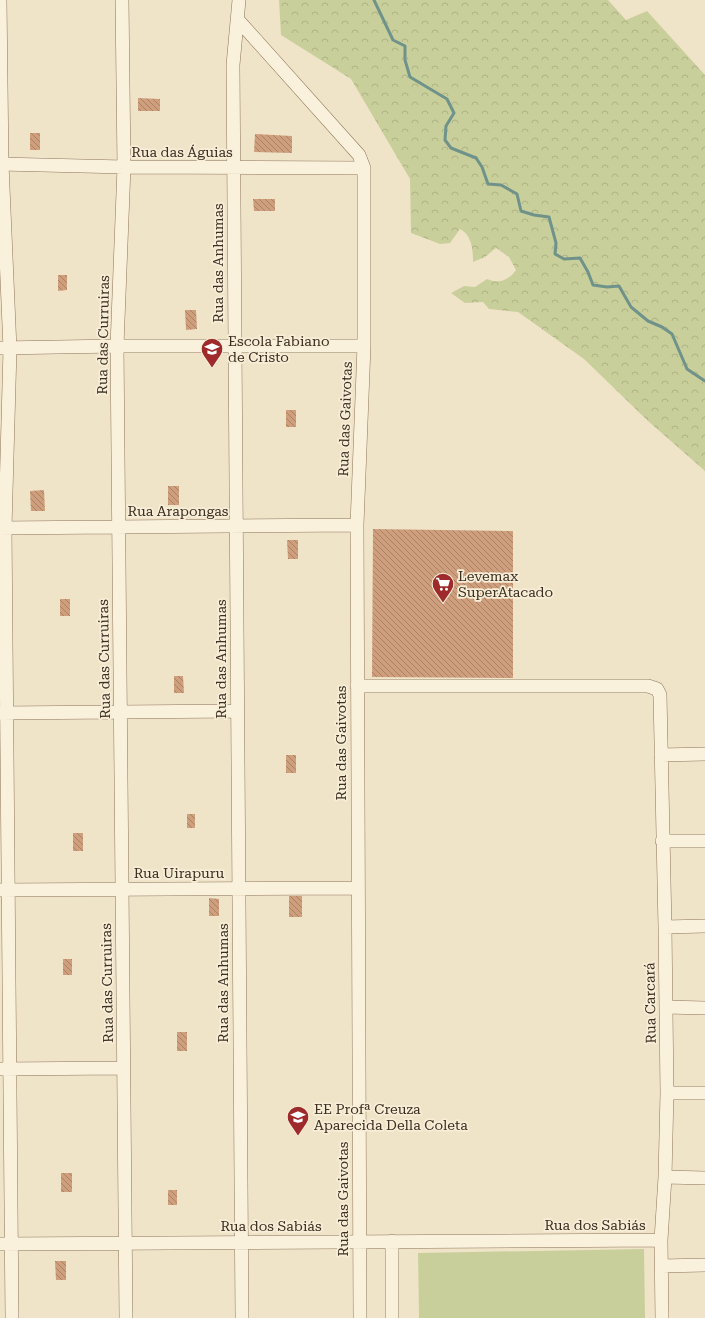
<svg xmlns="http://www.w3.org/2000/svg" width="705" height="1318" font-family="'Roboto Serif',serif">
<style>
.green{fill:#c9cf9b}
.forest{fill:url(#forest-crowns)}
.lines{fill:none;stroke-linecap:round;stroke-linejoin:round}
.stream{stroke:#6f938a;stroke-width:3}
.building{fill:url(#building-back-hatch)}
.minor-casing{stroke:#8d765c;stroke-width:14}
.minor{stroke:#faf1dc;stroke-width:13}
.labels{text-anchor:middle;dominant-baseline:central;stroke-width:3.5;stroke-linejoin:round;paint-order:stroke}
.street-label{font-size:14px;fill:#3d2e20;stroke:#f7eed8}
.poi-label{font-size:14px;fill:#3d2e20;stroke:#f7eed8;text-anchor:start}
</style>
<defs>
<pattern id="forest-crowns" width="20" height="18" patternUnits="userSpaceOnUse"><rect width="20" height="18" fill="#c9cf9b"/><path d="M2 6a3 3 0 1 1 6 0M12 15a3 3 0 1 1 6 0" fill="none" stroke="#aeb285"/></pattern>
<pattern id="building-back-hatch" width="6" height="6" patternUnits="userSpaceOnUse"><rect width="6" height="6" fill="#cf9f7d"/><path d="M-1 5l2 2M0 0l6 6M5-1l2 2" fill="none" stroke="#a98266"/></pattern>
</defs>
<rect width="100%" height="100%" fill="#f0e4c8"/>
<path class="green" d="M644,1249L645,1318H419L418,1253Z"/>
<path class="forest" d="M279,0H608L626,20L647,11L705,75V471L648,421L584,359L518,312L489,309L483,302L465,303L451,293L464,286L475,287L487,279C499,284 508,281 516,270L509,257L496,248L485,257L473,262C473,250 472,235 460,229L450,243L440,244L411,233L410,179L351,79L281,35Z"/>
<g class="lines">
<path class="stream" d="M374,0L393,40L405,46V60L410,77L447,99L454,113L446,126L445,140L451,148L476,158L482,167L488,184L501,185L517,194L521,211L534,215L549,217L556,243L555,254L564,259L580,258L588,272L593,285L607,287L619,286L631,307L648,321L662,327L672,334L687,369L705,381"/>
</g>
<path class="building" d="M138,98L160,99V111H138Z
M30,133H40V150H30Z
M255,134L292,136V153L254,152Z
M253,199H275V211H254Z
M58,275H67V290L58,291Z
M185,310H196L197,329L186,330Z
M286,410H296V427H286Z
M168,486H179V505H168Z
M44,490L45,511H31L30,491Z
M373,529L513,531V678L372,677Z
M287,540H298V559H288Z
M60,599H70V616H60Z
M174,676H183L184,693H174Z
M286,755H296V773H286Z
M187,814H195V828H187Z
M73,833H83V851H73Z
M289,896H302V917H289Z
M209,898L219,899V916H209Z
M63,959H72V975H63Z
M177,1032H187V1051H177Z
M61,1173H72V1192H61Z
M168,1190H177V1205H168Z
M55,1261H66V1280H56Z"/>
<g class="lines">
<g class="minor-casing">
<path id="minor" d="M0,0L2,164L10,349L5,528L12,1318
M122,0L124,167L117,346L126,1318
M239,0L233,65L242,1318
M238,20L359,155L364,168V346L357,525L360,1318
M0,164L124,167L364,168
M0,348L117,346H364
M0,528L357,525
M357,686H648L657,689L660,695L665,927L667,1093L665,1177L661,1240L662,1318
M0,713L237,711
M661,755L705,754
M662,841H705
M0,890L358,888
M665,927L705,926
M666,1007L705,1008
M0,1069L124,1068
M667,1093H705
M665,1177L705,1178
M0,1244L661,1240
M662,1266L705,1265
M392,1318V1241"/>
</g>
<use href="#minor" class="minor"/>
</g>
<defs>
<g id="school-pin" transform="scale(1.15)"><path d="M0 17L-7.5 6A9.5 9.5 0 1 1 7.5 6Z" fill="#9e2a2b" stroke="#f7eed8"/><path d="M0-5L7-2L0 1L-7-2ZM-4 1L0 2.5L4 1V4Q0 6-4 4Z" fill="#fff"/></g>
<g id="supermarket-pin" transform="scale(1.15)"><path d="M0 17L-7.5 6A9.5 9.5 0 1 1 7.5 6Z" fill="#9e2a2b" stroke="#f7eed8"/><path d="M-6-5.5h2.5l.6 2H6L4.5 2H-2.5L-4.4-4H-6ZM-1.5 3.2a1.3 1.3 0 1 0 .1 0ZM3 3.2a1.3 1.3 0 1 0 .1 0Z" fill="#fff"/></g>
</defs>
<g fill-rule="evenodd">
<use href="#school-pin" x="212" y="349"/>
<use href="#supermarket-pin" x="443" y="584"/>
<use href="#school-pin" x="298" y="1117"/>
</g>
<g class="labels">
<g class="street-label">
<text x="182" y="152">Rua das Águias</text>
<text transform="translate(218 263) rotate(-90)">Rua das Anhumas</text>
<text transform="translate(103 335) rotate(-89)">Rua das Curruiras</text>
<text transform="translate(345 419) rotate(-88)">Rua das Gaivotas</text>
<text x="178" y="511">Rua Arapongas</text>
<text transform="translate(104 659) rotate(-91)">Rua das Curruiras</text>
<text transform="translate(221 659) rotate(-90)">Rua das Anhumas</text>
<text transform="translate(341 743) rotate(-90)">Rua das Gaivotas</text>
<text x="179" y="873">Rua Uirapuru</text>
<text transform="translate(107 983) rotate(-91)">Rua das Curruiras</text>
<text transform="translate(223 983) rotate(-90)">Rua das Anhumas</text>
<text transform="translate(650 1003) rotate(-91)">Rua Carcará</text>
<text transform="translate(343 1199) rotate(-90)">Rua das Gaivotas</text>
<text x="595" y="1225">Rua dos Sabiás</text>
<text x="271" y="1226">Rua dos Sabiás</text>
</g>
<g class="poi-label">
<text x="228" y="341">Escola Fabiano<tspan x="228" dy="16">de Cristo</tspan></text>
<text x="458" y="576">Levemax<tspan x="458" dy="16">SuperAtacado</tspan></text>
<text x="314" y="1109">EE Profª Creuza<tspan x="314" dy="16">Aparecida Della Coleta</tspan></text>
</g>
</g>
</svg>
